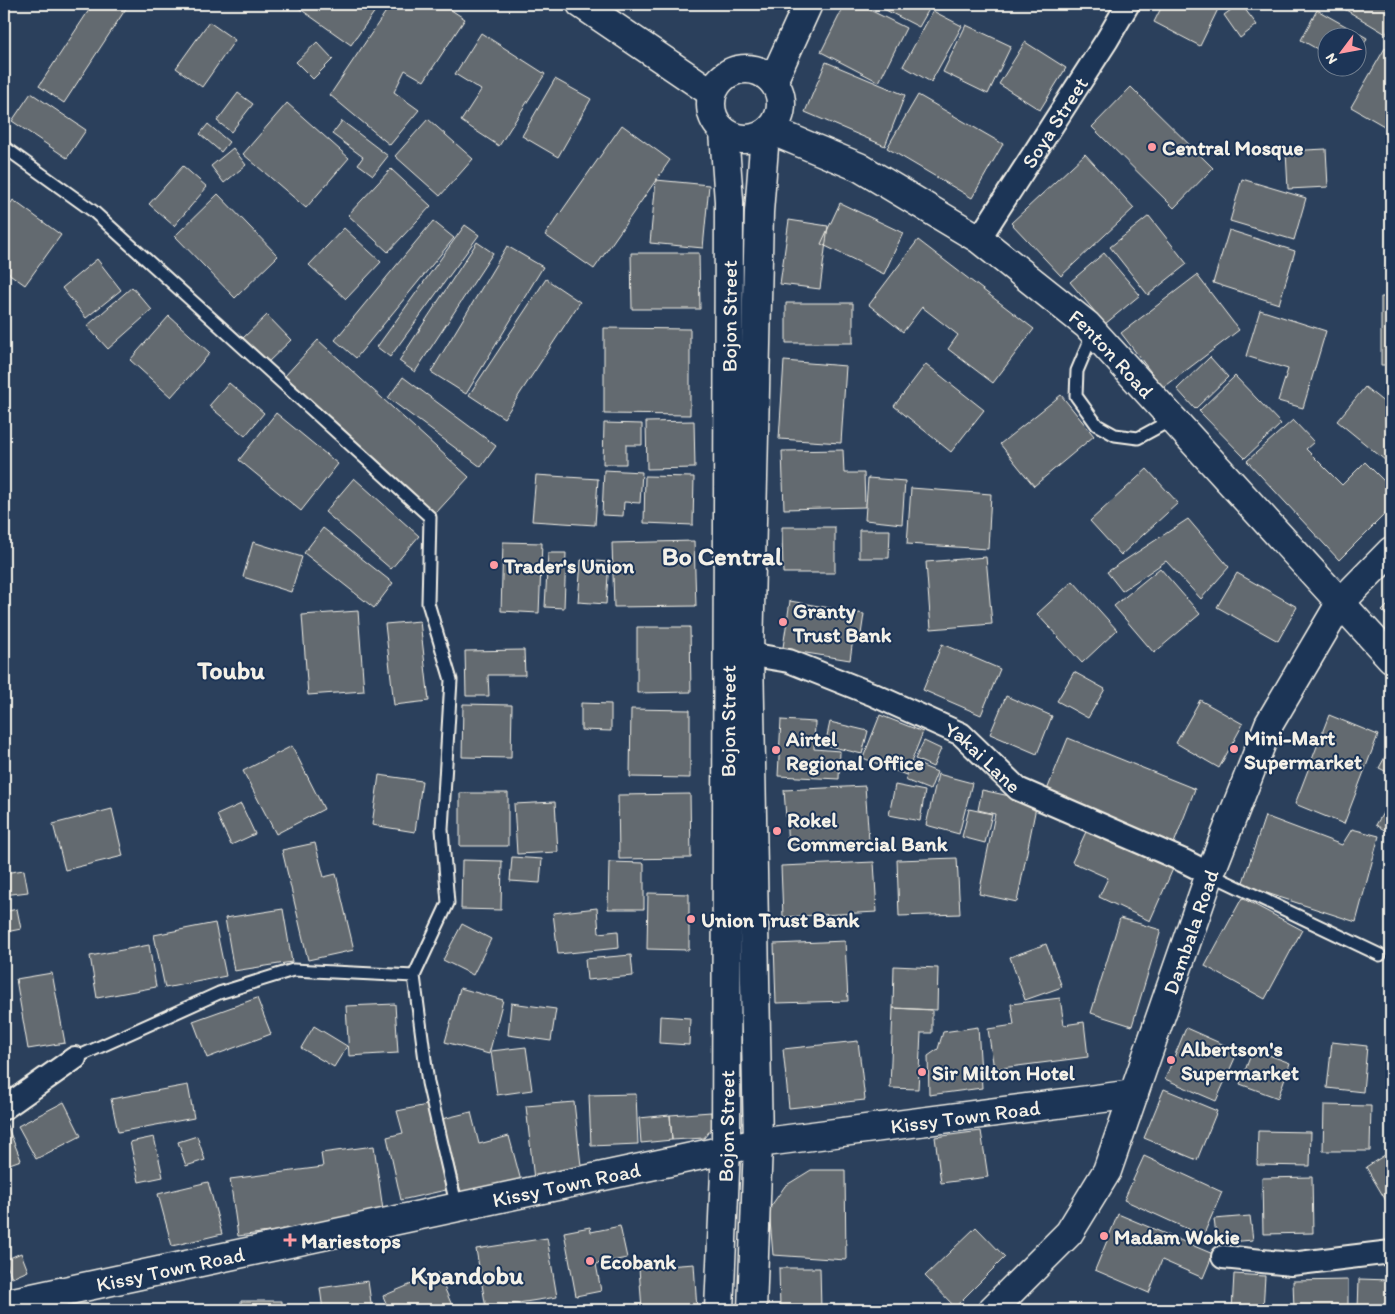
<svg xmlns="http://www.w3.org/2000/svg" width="1395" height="1314" font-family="Itim,sans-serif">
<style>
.building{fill:#636a6f;stroke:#f4f1e8}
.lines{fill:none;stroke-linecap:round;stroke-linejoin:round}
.lane-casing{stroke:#f4f1e8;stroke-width:15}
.street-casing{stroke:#f4f1e8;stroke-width:26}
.secondary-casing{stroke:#f4f1e8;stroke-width:31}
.lane{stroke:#1d3557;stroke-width:11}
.street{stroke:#1d3557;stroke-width:22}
.secondary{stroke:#1d3557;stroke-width:28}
.poi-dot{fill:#ff9aa2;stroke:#1d3557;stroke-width:2}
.labels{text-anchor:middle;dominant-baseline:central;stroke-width:4;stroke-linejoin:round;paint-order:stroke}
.street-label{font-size:21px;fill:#f4f1e8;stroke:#1d3557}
.poi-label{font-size:21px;font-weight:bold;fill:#f4f1e8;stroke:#1d3557;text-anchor:start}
.district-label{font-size:26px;font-weight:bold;fill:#f4f1e8;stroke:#1d3557}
</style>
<rect width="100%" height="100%" fill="#2b405c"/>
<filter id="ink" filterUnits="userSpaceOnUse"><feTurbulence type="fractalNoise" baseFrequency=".02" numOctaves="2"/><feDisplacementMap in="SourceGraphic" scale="10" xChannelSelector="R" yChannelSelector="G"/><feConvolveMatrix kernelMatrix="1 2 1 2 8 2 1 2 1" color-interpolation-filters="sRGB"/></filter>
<g filter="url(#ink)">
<path class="building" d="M93,4H129L64,103L39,86Z
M293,4H380L351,45Z
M391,4H442L465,19L424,81L405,70L394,92L419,110L390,145L330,95Z
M845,4H858L906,28L879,82L821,52Z
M874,4H932L919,27Z
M1163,4H1217L1220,5L1200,46L1154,22Z
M1239,4H1241L1257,25L1240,38L1224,15Z
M1336,4H1391V26L1386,34Z
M1317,10L1367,38L1358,56V38H1328V55L1301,40Z
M933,11L962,26L931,82L903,66Z
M209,22L235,40L202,87L176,68Z
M966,25L1011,46L988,94L943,72Z
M481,33L545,74L499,146L461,121L481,90L455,74Z
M317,42L333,59L313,79L296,62Z
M1025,42L1066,68L1040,110L999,84Z
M1385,48L1391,51V130L1351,107Z
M826,62L905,95L885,146L805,112Z
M555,79L591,99L558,157L522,136Z
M1131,87L1213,168L1174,208L1092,127Z
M31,93L86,130L67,158L12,121Z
M238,93L253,104L231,132L217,121Z
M918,95L1003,144L972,198L887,148Z
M287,103L349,158L306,208L243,154Z
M428,119L473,159L440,196L395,156Z
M342,121L388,156L373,175L358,164L363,157L332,134Z
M208,124L229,142L221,152L200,134Z
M622,125L670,160L594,269L545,235Z
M233,148L246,165L224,183L211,166Z
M1326,149L1328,187L1288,189L1286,151Z
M1085,154L1134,208L1061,276L1011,223Z
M183,166L207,187L174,226L149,204Z
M391,169L431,206L388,252L348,215Z
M1242,179L1306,198L1294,240L1230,221Z
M4,180L10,185L4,194Z
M656,180L709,185L703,248L650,243Z
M218,194L278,256L235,298L175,236Z
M13,200L61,235L25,285L4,270V214Z
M840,203L903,233L884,274L821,244Z
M1149,216L1187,264L1148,295L1110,247Z
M789,220L828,226L820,289L780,284Z
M433,221L454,238L356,358L335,340Z
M465,225L479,235L390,357L377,347Z
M344,228L381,262L346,299L309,265Z
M1229,230L1295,251L1279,304L1213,283Z
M918,240L1034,329L993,383L948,349L958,335L922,307L903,332L869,305Z
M477,242L493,253L415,372L399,361Z
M507,246L543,267L466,394L431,372Z
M631,253H699L700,309H632Z
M1104,253L1140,295L1105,324L1070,282Z
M97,259L121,290L86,318L62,288Z
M1197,275L1239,330L1163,388L1121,333Z
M546,279L580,302L504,418L469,395Z
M132,287L152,310L108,349L87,326Z
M1381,297H1391V365H1381Z
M786,303H853V343H786Z
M1260,310L1326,331L1303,408L1278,401L1288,369L1246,356Z
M267,315L291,340L266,364L242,339Z
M169,316L210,353L171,397L130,360Z
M604,328L690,329V415L604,414Z
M318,340L469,477L435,514L284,377Z
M1210,357L1228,377L1195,409L1177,389Z
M784,361L846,366L841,443L779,439Z
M926,364L984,410L951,452L894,406Z
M1235,376L1281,424L1245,458L1199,411Z
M403,377L496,446L481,467L388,398Z
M229,383L264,413L245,436L209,406Z
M1365,387L1391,408V465L1337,421Z
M1061,395L1094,436L1034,486L1000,444Z
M276,413L338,464L301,511L239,460Z
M1293,420L1314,442L1306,449L1342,485L1365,462L1391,488V508L1339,560L1247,461Z
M694,421L695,468L647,469L646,422Z
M604,423L642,424V445H626V464H603Z
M843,450L844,473H864L865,507L784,509L782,451Z
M1147,469L1178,503L1121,555L1090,521Z
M604,470L642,472L640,503L624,502L623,516L602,515Z
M536,475L598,479L595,525L532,521Z
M645,476L694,477L693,525L644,523Z
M354,478L419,536L391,569L325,512Z
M868,478L905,481L902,524L865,520Z
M911,488L991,494L988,549L907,544Z
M1188,519L1229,567L1201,599L1166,561L1122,591L1107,572Z
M782,527H835V573H783Z
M323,528L393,583L374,608L304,553Z
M859,530H890L889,558H859Z
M694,541L696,606L614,607L612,543Z
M253,542L302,557L291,592L243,577Z
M503,542L542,543L539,613L501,611Z
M548,553H566L564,608L545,607Z
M986,557L992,624L931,629L926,562Z
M581,560L609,562L606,604L578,602Z
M1160,568L1200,614L1154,653L1114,606Z
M1237,573L1297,607L1278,641L1217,607Z
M1073,581L1117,630L1082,663L1037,614Z
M790,601L864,614L860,641L853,639L850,660L800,652V657L782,654Z
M1391,602V620L1382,611Z
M358,611L364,691L308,695L302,615Z
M420,621L429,701L394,705L385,624Z
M637,627H690L691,692L637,693Z
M942,644L1000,669L981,715L923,690Z
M524,650L525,675H488L489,696H466L465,651Z
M1074,672L1105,689L1088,718L1057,701Z
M1006,696L1052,716L1037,754L990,734Z
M1200,700L1243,724L1219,768L1176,743Z
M581,703L611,704V731L581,730Z
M463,704L512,705L511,758L462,757Z
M631,709L690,710V778L630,777Z
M880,715L923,732L906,775L863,758Z
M1329,715L1378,735L1344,824L1295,804Z
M781,720L815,722L814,749L840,751L839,779L778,776Z
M830,722L868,731L862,754L825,745Z
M1068,738L1195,789L1173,846L1045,795Z
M924,741L941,749L933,767L915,759Z
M292,746L324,809L276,834L243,771Z
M1391,746V774L1379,768Z
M913,762L937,772L930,790L905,780Z
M938,774L972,783L959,834L926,825Z
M379,775L422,781L415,832L372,825Z
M895,785L925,791L920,821L889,815Z
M865,786L869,841L788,845L784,790Z
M982,790L1037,802L1017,902L979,894L995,814L978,810Z
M460,793H508V846H460Z
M690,794L691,858L619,859L618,795Z
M1391,799V834L1376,825Z
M555,802L558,852L517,854L514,804Z
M241,804L255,834L231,845L217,815Z
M112,809L123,856L65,870L53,824Z
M969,809L992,814L985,843L962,837Z
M1265,816L1342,845L1352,829L1379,836L1356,922L1242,885Z
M1090,823L1176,862L1150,921L1099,897L1108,878L1072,862Z
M315,843L324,877L336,874L354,950L308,960L282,850Z
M512,857L542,859L540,883L510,881Z
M957,858L960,914L899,916L897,860Z
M462,860L502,861L501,910L461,909Z
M609,862L644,863V909H608Z
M874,862L877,912L783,917L781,866Z
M24,870L28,892L4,895V873Z
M648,893L689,894V950L647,949Z
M1242,898L1302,930L1265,999L1205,966Z
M597,908L599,933L618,931L619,948L558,954L553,913Z
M17,909L21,929L6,932L4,912Z
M283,909L292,962L234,971L225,918Z
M1120,918L1161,930L1132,1026L1091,1013Z
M215,923L226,976L165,988L154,935Z
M462,924L491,939L473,975L443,960Z
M845,941L848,1001L776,1003L774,944Z
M1046,944L1062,987L1025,1000L1010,957Z
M149,945L156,987L97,998L90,956Z
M631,955L633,976L587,980L585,959Z
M894,966L938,968L937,1010L893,1008Z
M52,973L65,1043L28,1049L16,979Z
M460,988L503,1000L489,1054L445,1042Z
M257,998L271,1034L207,1058L193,1021Z
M1060,998L1064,1025L1084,1022L1088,1057L994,1069L988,1029L1014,1025L1011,1004Z
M511,1003L556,1009L551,1041L508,1035Z
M395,1004L398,1053L349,1056L346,1006Z
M893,1008L932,1010V1033H921L918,1089L890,1088Z
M660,1016L690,1018L689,1045L659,1043Z
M314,1026L347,1046L334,1067L301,1048Z
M978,1027L982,1088L929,1095L928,1056L938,1049L943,1032Z
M1186,1028L1238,1051L1216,1101L1165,1079Z
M858,1041L865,1100L789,1108L783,1049Z
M1332,1042L1367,1046L1363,1092L1327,1088Z
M526,1047L532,1090L497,1095L491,1051Z
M1253,1049L1290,1063L1278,1098L1240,1084Z
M4,1054L11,1073L4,1075Z
M188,1085L194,1118L118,1132L111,1099Z
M1164,1089L1217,1111L1197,1160L1144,1138Z
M636,1094L638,1144L591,1146L589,1095Z
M64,1102L81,1136L36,1159L18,1126Z
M574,1102L582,1175L534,1180L526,1106Z
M427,1105L446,1190L401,1200L387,1137L403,1133L397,1111Z
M1324,1105L1371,1106L1370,1151H1323Z
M471,1112L479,1144L509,1136L521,1181L462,1196L442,1119Z
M711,1112L712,1128L704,1138L672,1140L670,1115Z
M670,1115L672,1140L641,1143L639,1118Z
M6,1123L21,1160L4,1166V1124Z
M981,1131L988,1177L941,1183L935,1137Z
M1258,1131L1311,1132L1310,1166L1257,1165Z
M197,1136L205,1160L186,1166L178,1142Z
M154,1137L163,1177L139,1182L130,1142Z
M374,1146L384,1217L238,1236L230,1179L323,1167L321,1153Z
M1391,1151V1209L1366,1167Z
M1144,1156L1222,1192L1203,1236L1124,1200Z
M811,1170H845L846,1260L773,1255L769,1209L785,1186Z
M1312,1177L1313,1233L1263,1234L1262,1178Z
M208,1182L222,1234L172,1246L158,1194Z
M1118,1214L1213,1254L1203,1278L1162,1260L1149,1293L1095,1270Z
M1250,1216L1253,1240L1217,1243L1214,1219Z
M620,1226L627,1258L596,1264L601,1291L576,1296L564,1232L590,1227L591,1232Z
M976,1227L1005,1257L955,1307L925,1276Z
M547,1238L557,1297L486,1308L476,1249Z
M21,1253L28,1271L12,1278L5,1260Z
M694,1264L697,1310H630H642L639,1268Z
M779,1268H820L821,1310H780Z
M438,1273L454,1310H389L383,1296Z
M1234,1274L1265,1276L1263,1310H1232Z
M1359,1279L1390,1280V1310H1358Z
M1348,1280V1310H1294L1293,1281Z
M368,1281L372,1310H323L320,1288Z
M241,1301H282V1310H241Z
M528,1306L529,1310H512Z"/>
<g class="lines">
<g class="lane-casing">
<path id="lane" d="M4,147L93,211L430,517L428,603L451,680L442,829L448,903L414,976L428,1083L457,1208
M1093,333L1077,371L1076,396L1097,425L1115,435L1138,438L1173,419
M1210,874L1380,955
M75,1058L219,993L293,970L414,976"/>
</g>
<g class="street-casing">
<g id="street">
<path id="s1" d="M979,239L1107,40L1128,4"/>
<path id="s2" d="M749,654L789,661L872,694L961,734L1018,789L1184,861L1210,874"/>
<path d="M4,1108L75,1058"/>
<path d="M1223,1257L1291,1264L1391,1252"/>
</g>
</g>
<g class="secondary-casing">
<g id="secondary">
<path d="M581,4L712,93"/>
<circle cx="746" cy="104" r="35"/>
<path d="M773,81L808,4"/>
<path id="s3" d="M770,130L859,167L979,239L1087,325L1391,658"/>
<path id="s4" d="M4,1304L758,1143L1134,1094"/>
<path id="s5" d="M719,1310L726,1149L729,201L724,132"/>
<path d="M752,1310L758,1143L749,654L759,212L765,134"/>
<path id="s6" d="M992,1310L1069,1233L1107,1171L1210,874L1269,724L1341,602L1391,551"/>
</g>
</g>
<use href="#lane" class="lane"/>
<use href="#street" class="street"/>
<use href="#secondary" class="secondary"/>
</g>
</g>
<g class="poi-dot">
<circle cx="1152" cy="147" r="5"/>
<circle cx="494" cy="565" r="5"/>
<circle cx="783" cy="622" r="5"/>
<circle cx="1234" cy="749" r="5"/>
<circle cx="776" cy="750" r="5"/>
<circle cx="777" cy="831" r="5"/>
<circle cx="691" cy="919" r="5"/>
<circle cx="1171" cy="1060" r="5"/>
<circle cx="922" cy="1072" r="5"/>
<circle cx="1104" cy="1236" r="5"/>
<path d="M287.5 1232.5h5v5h5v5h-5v5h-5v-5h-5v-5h5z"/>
<circle cx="590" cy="1261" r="5"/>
</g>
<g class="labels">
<g class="street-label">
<text stroke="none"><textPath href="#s1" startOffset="139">Soya Street</textPath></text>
<text stroke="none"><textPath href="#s5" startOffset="994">Bojon Street</textPath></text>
<text stroke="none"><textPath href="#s3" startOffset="412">Fenton Road</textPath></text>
<text stroke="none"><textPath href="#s5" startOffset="589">Bojon Street</textPath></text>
<text stroke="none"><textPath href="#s2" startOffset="259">Yakai Lane</textPath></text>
<text stroke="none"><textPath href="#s6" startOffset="435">Dambala Road</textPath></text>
<text stroke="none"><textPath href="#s4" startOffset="980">Kissy Town Road</textPath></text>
<text stroke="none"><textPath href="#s5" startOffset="184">Bojon Street</textPath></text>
<text stroke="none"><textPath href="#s4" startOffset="575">Kissy Town Road</textPath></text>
<text stroke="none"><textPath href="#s4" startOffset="170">Kissy Town Road</textPath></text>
</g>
<g class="poi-label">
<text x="1162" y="147">Central Mosque</text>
<text x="504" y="565">Trader's Union</text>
<text x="793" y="610">Granty<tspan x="793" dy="24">Trust Bank</tspan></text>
<text x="1244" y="737">Mini-Mart<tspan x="1244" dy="24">Supermarket</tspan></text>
<text x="786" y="738">Airtel<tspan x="786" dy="24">Regional Office</tspan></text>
<text x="787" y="819">Rokel<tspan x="787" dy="24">Commercial Bank</tspan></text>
<text x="701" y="919">Union Trust Bank</text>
<text x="1181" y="1048">Albertson's<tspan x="1181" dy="24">Supermarket</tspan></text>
<text x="932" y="1072">Sir Milton Hotel</text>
<text x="1114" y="1236">Madam Wokie</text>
<text x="301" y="1240">Mariestops</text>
<text x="600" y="1261">Ecobank</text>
</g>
<g class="district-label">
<text x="722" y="556">Bo Central</text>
<text x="231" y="670">Toubu</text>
<text x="467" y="1275">Kpandobu</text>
</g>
</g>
<rect width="1395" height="1314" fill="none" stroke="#1d3557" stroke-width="20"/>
<rect x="10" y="10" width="1375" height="1294" fill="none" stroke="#f4f1e8" stroke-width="2" filter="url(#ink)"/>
<g transform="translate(1342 52) rotate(238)"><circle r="24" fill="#1d3557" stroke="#738091"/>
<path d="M0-4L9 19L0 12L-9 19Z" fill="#ff9aa2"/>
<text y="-8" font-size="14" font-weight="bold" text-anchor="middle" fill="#f4f1e8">N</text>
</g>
</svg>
